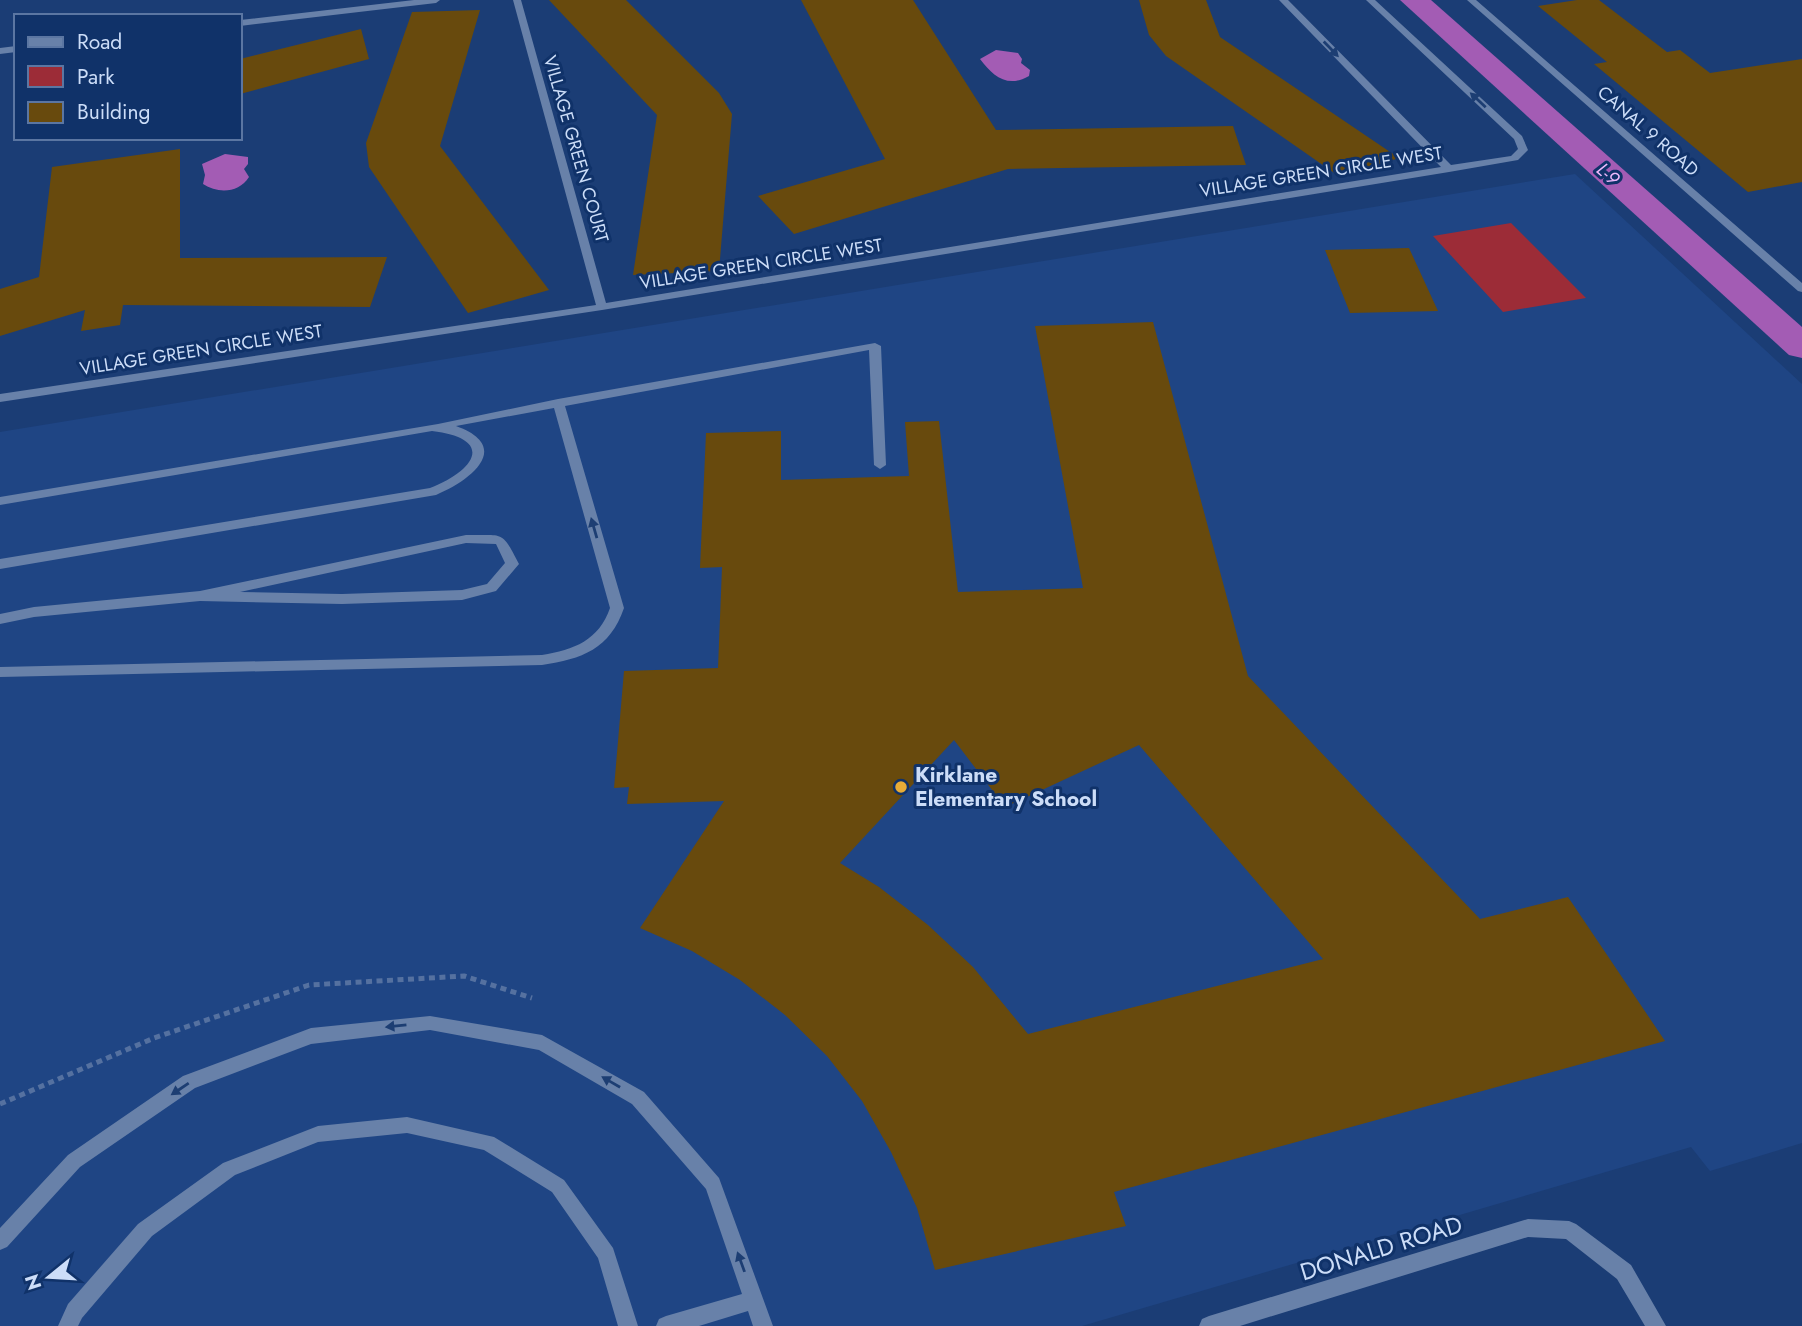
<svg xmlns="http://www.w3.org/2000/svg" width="1802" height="1326" font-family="Jost,sans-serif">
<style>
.built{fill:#1f4584}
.green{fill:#9c2c37}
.water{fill:#a35cb4}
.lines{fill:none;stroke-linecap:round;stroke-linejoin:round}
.canal{fill:#a35cb4;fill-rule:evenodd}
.building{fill:#684a0d;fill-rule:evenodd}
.path{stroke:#5571a0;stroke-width:5;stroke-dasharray:6 4.5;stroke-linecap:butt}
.lane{fill:#6881a9;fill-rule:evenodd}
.street{fill:#6881a9;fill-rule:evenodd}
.oneway{fill:#1d3e73}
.poi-dot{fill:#e7ac37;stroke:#103269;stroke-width:2.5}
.labels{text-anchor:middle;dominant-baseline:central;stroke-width:6;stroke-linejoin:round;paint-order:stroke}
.far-street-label{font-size:18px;fill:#ccddf8;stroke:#103269}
.far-water-label{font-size:19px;font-style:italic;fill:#efb9fc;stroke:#103269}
.poi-label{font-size:21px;font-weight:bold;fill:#ccddf8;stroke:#103269;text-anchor:start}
.near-street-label{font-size:24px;fill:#ccddf8;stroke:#103269}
</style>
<rect width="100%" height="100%" fill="#1b3d75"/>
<path class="built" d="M1575,174L1802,384V1143L1710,1171L1691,1147L1082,1326H0V432Z"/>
<path class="green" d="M1511,223L1586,298L1503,312L1433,236Z"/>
<path class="water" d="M996,50L1018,53L1022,59L1021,63L1030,70L1029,76C1007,89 992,75 980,59Z
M225,154L248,157V164L244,169L249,177C239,193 218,194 203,184L205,175L202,164Z"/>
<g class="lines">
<path class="canal" d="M1400,0H1431L1802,327V358L1789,355Z"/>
</g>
<path class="building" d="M549,0H626L719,93L732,114L719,271L633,275L657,115Z
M801,0H913L996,130L1233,126L1246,165L1008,169L794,234L758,196L885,159Z
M1139,0H1206L1220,37L1399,158L1340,177L1166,56L1149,35Z
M1577,0H1599L1667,52L1680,50L1710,73L1802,59V182L1748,192L1594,64L1607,62L1538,6Z
M480,10L440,146L549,290L468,313L369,167L366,143L412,12Z
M361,29L369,59L240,94V59Z
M180,149V258L387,257L370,307L123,305L120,325L81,331L85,310L0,336V289L39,277L52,167Z
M1409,248L1438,311L1350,313L1325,250Z
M1153,322L1248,676L1480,919L1568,897L1665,1041L1114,1192L1126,1226L935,1270L917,1208L891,1152L862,1101L827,1056L785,1015L740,980L692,951L640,928L724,801L627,804L629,787L614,788L624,671L718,668L722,567L700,568L706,433L781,431V480L909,476L905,422L939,421L958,592L1083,588L1035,326ZM954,740L1005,807L1139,745L1323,959L1028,1034L973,967L928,925L879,887L840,863Z"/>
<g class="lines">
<path class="path" d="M0,1104L154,1038L309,985L464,976L532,998"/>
<path class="lane" d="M414,0H440L436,3L240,26V20Z
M513,0H521L606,303L1441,167L1279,0H1288L1451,165L1511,156L1518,149L1514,139L1366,0H1375L1522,136L1528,150L1518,160L1449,172L602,310L0,402V394L596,305Z
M16,46V52L0,54V48Z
M875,343L881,346L886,465L880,469L874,465L869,350L565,406L624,608C610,649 582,659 542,665L0,677V667L542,655C574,650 599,640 610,608L554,408L456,426C514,447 470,481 436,495L0,569V559L430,488C474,471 497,439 432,431L0,505V497L438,424L558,399Z
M466,535C504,536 501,529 519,564L496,591L462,600L342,604L200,601L34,617L0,624V614L34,607L200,591ZM466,543L496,544L505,563L487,584L462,590L342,594L240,592Z
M430,1016L542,1035L644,1092L719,1178L773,1326H753L748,1311L699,1326H656L659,1319L666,1316L742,1294L706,1189L632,1104L539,1050L430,1030L311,1044L195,1088L80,1167L7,1247L0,1250V1228L68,1155L183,1076L311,1028Z
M407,1117L494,1137L564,1180L613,1248L638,1326H618L598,1258L552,1192L484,1150L407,1133L318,1142L235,1175L152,1236L82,1318L78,1326H58L68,1304L138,1224L223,1163L318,1126Z"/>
<path class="street" d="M1467,0H1476L1802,283V292L1798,291Z
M1528,1219L1569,1221L1576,1224L1631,1265L1666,1326H1645L1617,1279L1566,1239L1528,1237L1240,1326H1199L1202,1319L1209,1316Z"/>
</g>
<defs><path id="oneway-solid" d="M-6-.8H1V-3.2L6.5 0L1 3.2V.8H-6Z" transform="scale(1.75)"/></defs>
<g class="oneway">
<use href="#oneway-solid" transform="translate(1331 49) rotate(46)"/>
<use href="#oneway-solid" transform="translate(1478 100) rotate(-137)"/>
<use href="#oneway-solid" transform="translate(594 528) rotate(-106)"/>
<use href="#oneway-solid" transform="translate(396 1026) rotate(174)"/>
<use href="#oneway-solid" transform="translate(611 1082) rotate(-150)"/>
<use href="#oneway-solid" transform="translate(180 1089) rotate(146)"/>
<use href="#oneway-solid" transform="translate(741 1262) rotate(-110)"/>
</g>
<circle class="poi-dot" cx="901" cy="787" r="7"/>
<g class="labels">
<g class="far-street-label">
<text transform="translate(1648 131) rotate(41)">CANAL 9 ROAD</text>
<text transform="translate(576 149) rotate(74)">VILLAGE GREEN COURT</text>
<text transform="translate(1321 172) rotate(-9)">VILLAGE GREEN CIRCLE WEST</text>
<text transform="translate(761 264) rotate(-9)">VILLAGE GREEN CIRCLE WEST</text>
<text transform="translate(201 350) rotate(-9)">VILLAGE GREEN CIRCLE WEST</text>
</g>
<g class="far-water-label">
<text transform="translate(1608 174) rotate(42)">L-9</text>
</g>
<g class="poi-label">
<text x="915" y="775">Kirklane<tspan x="915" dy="24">Elementary School</tspan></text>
</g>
<g class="near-street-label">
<text transform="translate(1381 1248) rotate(-17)">DONALD ROAD</text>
</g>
</g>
<rect x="14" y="14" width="228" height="126" fill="#103269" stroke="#5b76a2" stroke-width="2"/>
<rect x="28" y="37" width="35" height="10" fill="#6881a9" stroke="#5b76a2" stroke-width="2"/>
<text x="77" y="49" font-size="21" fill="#ccddf8">Road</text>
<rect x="28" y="66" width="35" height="21" fill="#9c2c37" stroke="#5b76a2" stroke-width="2"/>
<text x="77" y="84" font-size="21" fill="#ccddf8">Park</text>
<rect x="28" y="102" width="35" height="21" fill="#684a0d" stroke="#5b76a2" stroke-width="2"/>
<text x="77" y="119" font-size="21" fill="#ccddf8">Building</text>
<g transform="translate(49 1277) rotate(252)" stroke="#103269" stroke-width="5" paint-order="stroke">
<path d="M0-5L12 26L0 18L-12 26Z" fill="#ccddf8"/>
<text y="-10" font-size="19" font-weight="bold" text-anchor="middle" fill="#ccddf8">N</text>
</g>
</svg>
